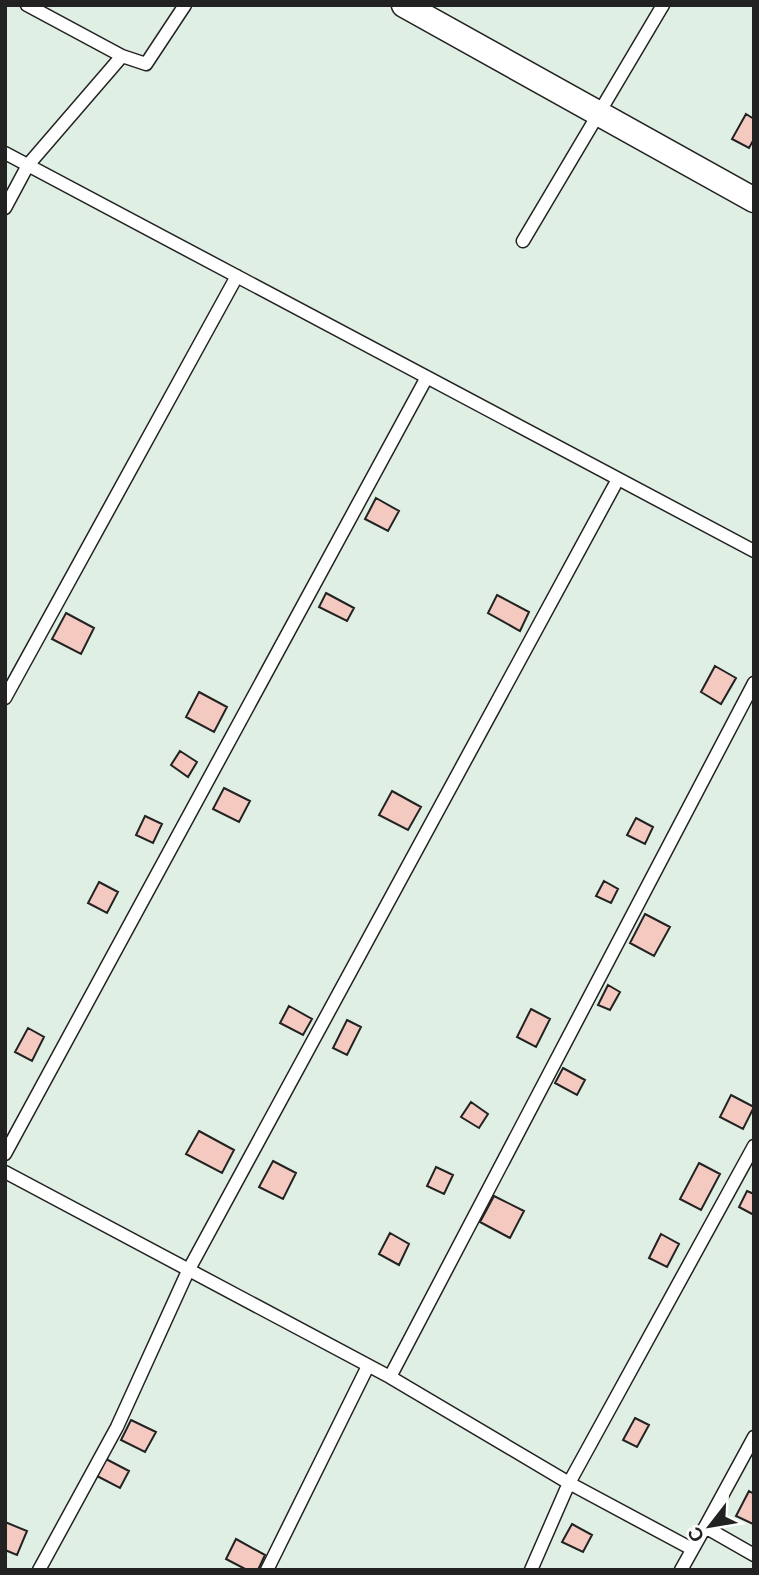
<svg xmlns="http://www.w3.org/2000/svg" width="759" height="1575" font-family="Arial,sans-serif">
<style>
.green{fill:#e0efe3;stroke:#6f6f6f;stroke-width:2}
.building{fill:#f3c9c0;stroke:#222;stroke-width:2}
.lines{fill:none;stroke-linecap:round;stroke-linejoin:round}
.service-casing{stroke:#222;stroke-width:15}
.minor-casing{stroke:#222;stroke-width:27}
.service{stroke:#fff;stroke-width:12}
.minor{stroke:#fff;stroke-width:24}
</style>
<rect width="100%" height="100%" fill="#fff"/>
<path class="green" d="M5,5H754V1570H5Z"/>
<path class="building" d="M746,114L754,119V139L749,148L732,139Z
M376,498L399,511L388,531L365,519Z
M326,593L354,608L347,621L319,607Z
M497,595L529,612L520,631L488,613Z
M66,613L94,628L81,654L52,639Z
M715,666L736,678L721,704L701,692Z
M199,692L227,707L214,732L186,717Z
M180,751L197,762L188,777L171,765Z
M224,788L250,801L239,822L213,809Z
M392,791L421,807L408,830L379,815Z
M145,816L162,824L153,843L136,835Z
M636,818L653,827L645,844L627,835Z
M604,881L618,889L611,903L596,896Z
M99,882L118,892L107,913L88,903Z
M645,914L670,927L654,956L630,943Z
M608,985L620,992L610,1010L598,1005Z
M289,1006L312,1019L303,1035L280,1023Z
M531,1009L550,1019L536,1047L517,1037Z
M347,1020L361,1027L347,1055L333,1048Z
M28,1028L44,1037L32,1061L15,1052Z
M563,1068L585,1080L577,1095L555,1083Z
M731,1095L754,1107L743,1129L720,1117Z
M471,1102L488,1114L479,1128L461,1117Z
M199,1131L234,1150L222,1173L186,1154Z
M273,1161L296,1173L283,1199L259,1187Z
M699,1163L720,1174L701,1210L680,1199Z
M436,1167L453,1175L444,1194L427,1186Z
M747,1191L754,1194V1215L739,1207Z
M494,1196L524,1211L510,1238L480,1222Z
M390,1233L409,1244L399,1265L379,1254Z
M661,1234L679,1244L667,1267L649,1258Z
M635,1418L649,1425L637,1447L623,1440Z
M131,1420L156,1432L145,1452L121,1440Z
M106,1459L129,1471L120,1488L97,1476Z
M749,1491L754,1494L753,1524L736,1516Z
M5,1522L27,1531L17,1555L5,1550Z
M572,1524L592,1535L583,1552L562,1542Z
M236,1539L265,1555L258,1570H247L226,1559Z"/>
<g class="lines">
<g class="service-casing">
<path id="service" d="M27,5L122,56
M5,153L754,551
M5,208L28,165L122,56L146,64L185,5
M523,241L663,5
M5,698L237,276
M5,1154L427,377
M5,1172L390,1377L569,1483L692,1549
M390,1377L754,683
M705,1527L754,1437
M39,1570L117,1427L188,1271L618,479
M267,1570L368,1366
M531,1570L569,1483L754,1146
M681,1570L705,1527L754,1555"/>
</g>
<g class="minor-casing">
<path id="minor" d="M404,5L754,200"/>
</g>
<use href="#service" class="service"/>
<use href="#minor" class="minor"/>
</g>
<rect width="759" height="1575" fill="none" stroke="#222222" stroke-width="14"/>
<g transform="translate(710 1526) rotate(239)" stroke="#ffffff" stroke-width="5" paint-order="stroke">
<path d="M0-5L12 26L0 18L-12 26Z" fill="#222222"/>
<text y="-10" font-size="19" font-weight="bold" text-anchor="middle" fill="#222222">С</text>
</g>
</svg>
